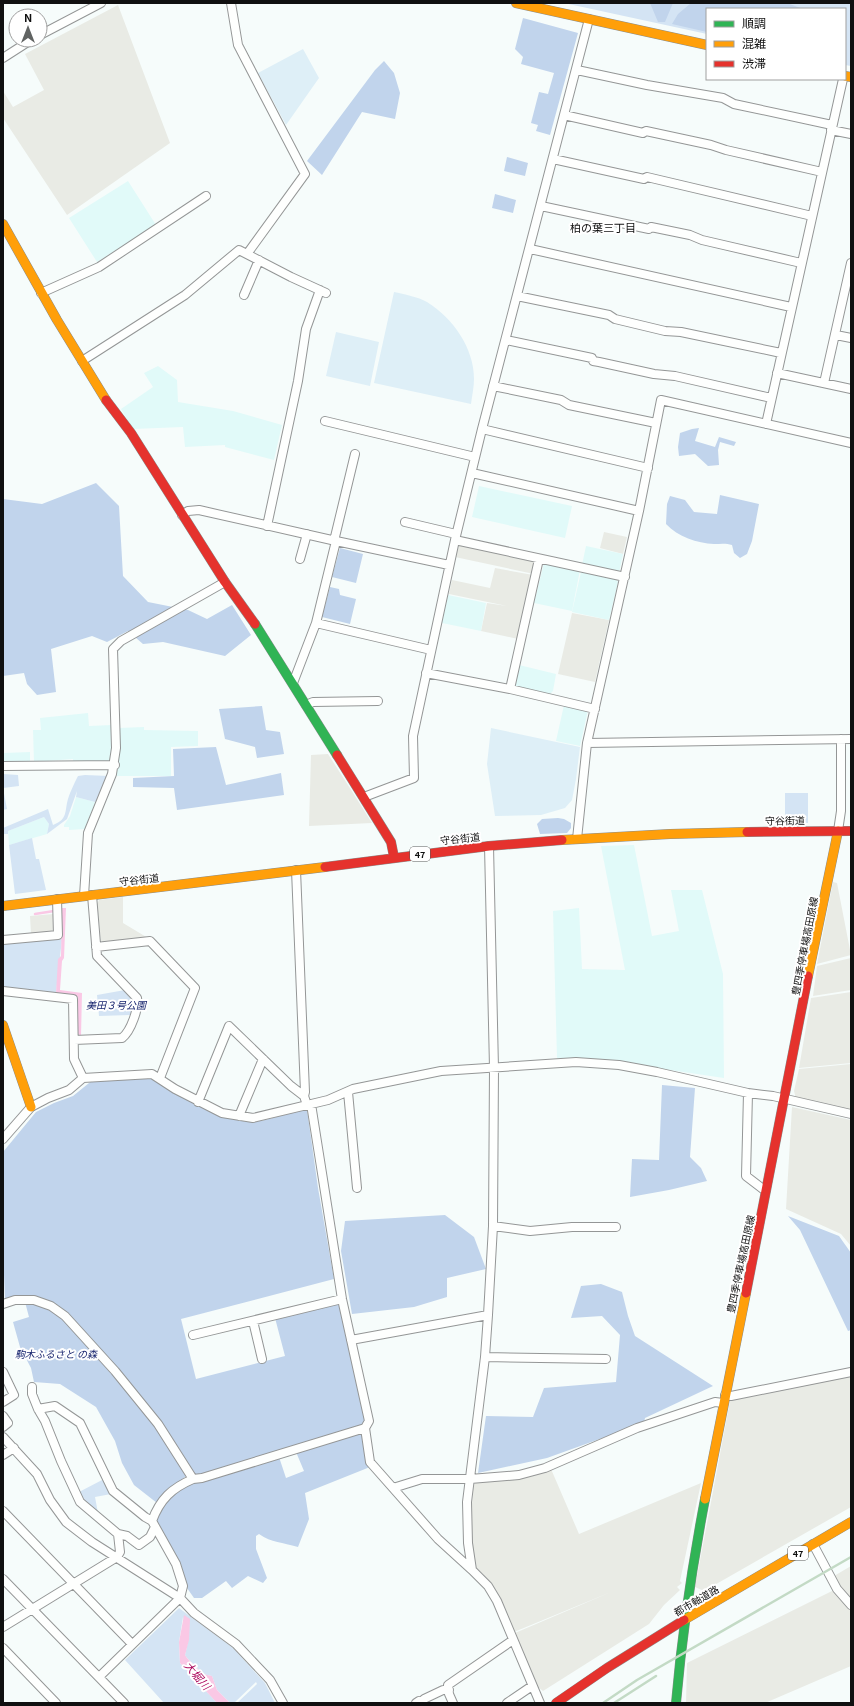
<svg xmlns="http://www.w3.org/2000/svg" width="854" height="1706" font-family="Georgia,'Noto Sans JP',serif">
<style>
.industrial{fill:#e9ebe5}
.farmland{fill:#e1faf9}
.green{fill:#d4e4f4}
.forest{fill:#c1d4ec}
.pitch{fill:#deeff7}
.water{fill:#fac8e5}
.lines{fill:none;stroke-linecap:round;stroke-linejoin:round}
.stream{stroke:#fac8e5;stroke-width:2.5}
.street-casing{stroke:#949696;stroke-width:10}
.fast-casing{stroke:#8a8d8c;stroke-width:10}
.slow-casing{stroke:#8a8d8c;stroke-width:10}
.jam-casing{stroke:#8a8d8c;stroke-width:10}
.street{stroke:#fefffe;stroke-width:8}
.fast{stroke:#30b455;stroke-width:9}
.slow{stroke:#ff9f0a;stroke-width:9}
.jam{stroke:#e5322d;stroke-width:9}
.rail{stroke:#c3dac5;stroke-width:2.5}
.labels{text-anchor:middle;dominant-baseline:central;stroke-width:4;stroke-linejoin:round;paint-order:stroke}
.shield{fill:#fff;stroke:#585858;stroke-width:1}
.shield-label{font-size:9px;font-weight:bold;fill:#101010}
.street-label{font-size:10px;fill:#101010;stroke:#fff}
.park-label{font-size:10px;font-style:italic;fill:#19266f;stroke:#fff}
.neighbourhood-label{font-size:11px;fill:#101010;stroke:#fff}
.water-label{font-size:11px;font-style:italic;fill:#af0c5f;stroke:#fff}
</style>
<rect width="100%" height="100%" fill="#f6fcfb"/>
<path class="industrial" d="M118,5L170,143L67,215L3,118V91L13,107L44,90L25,54Z
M604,532L627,537L623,554L600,548Z
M462,544L529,559L536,562L534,574L455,557L459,546Z
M495,568L533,575L518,639L481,631L487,603L507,606L449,594L452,580L490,588Z
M572,613L609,620L595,682L558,674Z
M328,754L348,785L372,823L309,826L311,755Z
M833,882L837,883L851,955L817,964Z
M123,897V923L148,938L104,943L101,941L97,904L99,900Z
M54,914V929L51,932L31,934L30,916Z
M851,958V990L813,996L817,966Z
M851,992V1063L799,1068L811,998Z
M851,1064V1111L796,1099L794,1091L799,1069Z
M792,1107L851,1120V1246L841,1234L786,1209Z
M851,1376V1507L704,1591L695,1587L730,1401Z
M551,1469L579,1534L701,1483L680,1581L682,1583L677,1587L680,1590L664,1605L649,1624L543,1691L538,1687L515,1633L611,1592L514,1632L483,1574L476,1568L470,1542L473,1485L479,1481H500L524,1477Z
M851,1566V1600L839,1587L834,1576Z
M834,1590L851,1610V1666L765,1703H686L687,1663Z"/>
<path class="farmland" d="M128,181L156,225L97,262L69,218Z
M158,366L177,380L178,402L233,411L282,425L274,460L225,447V445L185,447L183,427L133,429L121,409L153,387L144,373Z
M479,486L572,506L565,538L472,517Z
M586,546L623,554L619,573L582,565Z
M544,563L580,570L572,611L534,603Z
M581,572L616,579L618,582L609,620L572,612Z
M448,595L486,603L481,631L442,623Z
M519,665L556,674L553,691L550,694L515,687Z
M564,705L588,710L580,746L556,741Z
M88,713L89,726L112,725L113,742L111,762H102V761H73V759L34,762L33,730H41L40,718Z
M144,727V730L198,731V746L171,747V776H116L119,760V728Z
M30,752V763H4V753Z
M76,797L95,802L85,829L69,830V827H64V825L70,816Z
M44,817L49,824L47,834L9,845L8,831Z
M634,845L652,936L679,931L671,890H702L723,974L724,1078L616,1062L557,1058L553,911L579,908L582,969L625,970L601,846Z"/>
<path class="green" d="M564,3H851V66L845,65V9H707V34Z
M3,774L18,775L19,786L3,788L7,809L3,810Z
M85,775L109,776L99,799L95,802L76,797L77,791L67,819L47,834L49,824L44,817L8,831V834H3V828L48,809L53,825C66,820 65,814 67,803C69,794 74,784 78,776Z
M785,793H808V823L785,824Z
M32,838L36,859H39L46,890L15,894L9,845Z
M62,939L56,993L3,987V944Z
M125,990L134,1000V1005L130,1015L99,1016L97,995Z
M104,1479L111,1494L95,1497L98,1513L84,1500L79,1492Z
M179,1608L233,1648L265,1683L275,1703H237L257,1684L256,1682L234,1703H230L217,1690L212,1676L203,1674L187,1658L185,1655L189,1637L183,1617L179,1642L180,1663L217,1703H164L125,1660Z"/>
<path class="forest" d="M650,3H673L665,22H658Z
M691,3H787L803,9H707V32L672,24L678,14Z
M523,18L578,33L550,135L536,131L538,125L531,123L539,92L548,94L554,73L521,64L523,57L515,49Z
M384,61L394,73L400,93L395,119L362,112L322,175L307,161L375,70Z
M507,157L528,163L525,176L504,171Z
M495,194L516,200L513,213L492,208Z
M699,428L695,441L715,447L719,437L736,442L734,446L720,442L718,450L719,465L708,466L695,454L679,456L678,447L680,433L692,429Z
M96,483L119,506L123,576L148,602L188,610L207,619L232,605L251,635L225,656L163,642L143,644L128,631L107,642L92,636L51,649L56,692L37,695L27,684L24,673L3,676V499L42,504Z
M720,495L759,504L752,541L747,554L740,558L734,553L732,545C726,543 720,544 714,544C697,543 678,537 666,524L667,504L670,496L685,500L694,512L717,514Z
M340,548L363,554L356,583L332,577Z
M330,587L339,589L340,595L356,599L350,624L322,617Z
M262,706L266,730L280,732L284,754L257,758L255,747L225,739L219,709Z
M216,747L226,785L281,773L284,795L177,810L174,788L133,787V778L174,776L173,749Z
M558,818L564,819L571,823V828L567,833L540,834L537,824L542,819Z
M152,1078C182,1097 216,1120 253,1122C263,1122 293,1112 304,1108L307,1109L318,1188L334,1279L181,1319L196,1379L285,1356L275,1318L340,1301L359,1394L366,1420L363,1426L197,1475L194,1474L166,1431L56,1306L5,1300L3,1249V1152L36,1112L54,1103L73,1096L94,1079Z
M662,1085L695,1088L690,1157L701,1168L707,1181L669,1190L630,1197L632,1159L659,1160Z
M445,1215L474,1237L486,1269L447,1278V1297L414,1307L352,1314L341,1251L345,1221Z
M788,1216L839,1236L851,1253V1330L848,1331L800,1230Z
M601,1284L622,1292L628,1316L635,1336L713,1386L645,1418L644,1423L547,1458L478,1473L486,1416L533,1417L544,1388L616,1382L620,1335L602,1316L571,1318L581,1286Z
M25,1302C39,1304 49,1308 61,1316L155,1424L186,1473V1476L157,1503L134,1485L122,1463L115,1441L96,1407L60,1384L34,1382L31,1368L20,1347L13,1322L29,1317Z
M361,1433L364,1438L370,1467L305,1493L309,1519L298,1547C282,1542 272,1543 259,1534L256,1536V1549L267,1578L263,1583L248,1576L232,1588L226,1581L202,1598H194L187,1588L176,1558L158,1525L156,1519L168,1497L189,1484L279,1457L286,1478L304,1471L296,1452Z"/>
<path class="pitch" d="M303,49L319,78L286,125L258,73Z
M394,292C404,294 418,297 427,302C453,318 474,348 474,379C474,387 472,396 471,404L374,383Z
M336,332L379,342L370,386L326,376Z
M491,728L580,747L576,779L572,800L565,808L541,815L495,816L487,764Z"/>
<path class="water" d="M62,908H66L64,958L62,961L60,990L82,993L81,1036L77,1033L78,997L56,993L58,959L61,956Z
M184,1615L190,1619L189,1640L185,1655L187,1658L203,1674L212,1676L217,1690L230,1703H217L180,1663L179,1642Z"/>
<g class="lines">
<path class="stream" d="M35,914L54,911"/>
<g class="street-casing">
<path id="street" d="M231,3L238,45L305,174L247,254
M40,35L101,3
M3,58L31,40
M577,70L647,85L723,98L734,104L832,125
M564,115L643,133L646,131L711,145L726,150L822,172
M831,130L851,134
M553,159L644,179L647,177L812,216
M541,206L649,229L651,227L690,235L702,240L801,263
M530,249L791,307
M41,293L99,267L206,196
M244,295L259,260
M517,296L609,315L615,319L665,331L681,332L781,353
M836,335L851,338
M506,340L592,358L593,361L599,362L654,374L675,376L771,398
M82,361L185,295L239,250L291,277L326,293
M777,373L851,389
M824,383L851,263
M493,386L561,400L569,405L656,423
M325,421L475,457
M766,424L843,79
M482,429L648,468
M472,473L639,511
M182,515L188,511L199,510L336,541L449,565
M405,522L456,534
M267,526L298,381L306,329L320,290
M455,540L625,577
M334,541L355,454
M300,559L307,534
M316,623L431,650
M426,673L510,689L595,709
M293,683L316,623L336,541
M510,689L539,559
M306,705L313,702L378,701
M587,743L851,739
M3,766L115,765
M364,797L414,778L413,736L455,540L482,429L589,19
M838,831L841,811V739
M577,839L587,743L639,511L661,400L851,443
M489,846L494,1068L493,1226L488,1315L485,1357L467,1502L468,1543L472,1570L488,1586L497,1601L540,1703
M296,870L305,1092L304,1096L307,1105
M84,896L88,833L112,774L116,748L113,649L121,641L225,582
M3,940L58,935L57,899
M96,947L150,941L195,988L160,1078
M3,991L73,999L74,1059L83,1078
M74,1040L122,1038C131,1031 139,1008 137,998L97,956L92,895
M348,1092L357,1188
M748,1093L746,1176L763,1189H766
M198,1102L229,1026L291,1086L304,1096
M311,1104L342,1299L369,1421L365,1428L370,1462L438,1539L472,1570
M239,1116L263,1059
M3,1139L31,1107L48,1098L69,1090L83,1078L152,1074L175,1089L222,1113L253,1118L328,1100L353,1089L441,1071L576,1062L619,1065L657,1072L748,1093L773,1096L851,1114
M493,1226L530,1231L572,1227H616
M3,1304L15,1300H34L51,1306L65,1316L115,1371L158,1424L193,1479L202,1478L365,1428
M253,1321L262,1359
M193,1335L342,1299
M351,1340L488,1315
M485,1357L606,1359
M3,1372L14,1395L3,1402
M32,1387V1394L38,1409L45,1421L61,1461L80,1502L118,1534L127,1536L139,1545L150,1537L155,1527
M725,1395L731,1396L851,1372
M38,1409L55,1406L80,1423L113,1491L145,1517L152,1521
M3,1416L8,1423L3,1427
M3,1437L37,1474L50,1500L66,1522L92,1542L180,1598L194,1613L236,1644L270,1680L283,1703
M3,1455L14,1448
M393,1488L422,1479H470L519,1475L545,1468L637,1428L715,1402L723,1403
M3,1511L132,1644
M813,1544L837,1589L851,1605
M3,1579L124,1703
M3,1627L117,1557L120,1552L118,1534
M3,1648L56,1703
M99,1677L180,1598L183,1586L176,1564L152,1521C160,1499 172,1488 193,1479
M424,1699L443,1690H449
M416,1703L419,1701
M453,1703L449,1694L448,1685L513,1640
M507,1703L532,1686"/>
</g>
<g class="fast-casing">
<path id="fast" d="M255,624L337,755
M676,1703C682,1634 692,1567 705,1499"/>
</g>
<g class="slow-casing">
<path id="slow" d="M516,3L707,45
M845,76L851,77
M3,224L57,320L106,400
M562,840L670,834L747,832
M3,906L325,867
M808,976L838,831
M3,1025L31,1107
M705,1499L746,1293
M684,1620L851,1522"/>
</g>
<g class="jam-casing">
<path id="jam" d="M106,400L131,433L225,582L255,624
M337,755L391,842L394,857
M747,832L851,831
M325,867L489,846L562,840
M746,1293L808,976
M556,1703L607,1668L684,1620"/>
</g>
<use href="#street" class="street"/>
<use href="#fast" class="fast"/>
<use href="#slow" class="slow"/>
<use href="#jam" class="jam"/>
<path class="rail" d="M603,1703L637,1680L851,1557
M614,1703L656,1676"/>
</g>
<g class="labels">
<g class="shield">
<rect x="410" y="847" width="20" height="14" rx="3"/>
<rect x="788" y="1546" width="20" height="14" rx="3"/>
</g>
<g class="shield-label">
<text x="420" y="854">47</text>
<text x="798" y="1553">47</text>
</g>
<g class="street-label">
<text transform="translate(785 820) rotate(-1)">守谷街道</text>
<text transform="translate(460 838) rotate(-6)">守谷街道</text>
<text transform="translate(139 879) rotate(-6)">守谷街道</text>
<text transform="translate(804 946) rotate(-79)">豊四季停車場高田原線</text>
<text transform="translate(740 1264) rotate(-78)">豊四季停車場高田原線</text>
<text transform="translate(696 1600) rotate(-30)">都市軸道路</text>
</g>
<g class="park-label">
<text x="116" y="1004">美田３号公園</text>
<text x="56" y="1353">駒木ふるさと の森</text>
</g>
<g class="neighbourhood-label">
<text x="603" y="227">柏の葉三丁目</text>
</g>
<g class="water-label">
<text transform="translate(198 1675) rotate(49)">大堀川</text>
</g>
</g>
<rect width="854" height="1706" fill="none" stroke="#101010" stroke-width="8"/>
<rect x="706" y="8" width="140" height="72" fill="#ffffff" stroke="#9f9f9f"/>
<rect x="714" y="21" width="20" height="6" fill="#30b455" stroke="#9f9f9f"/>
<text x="742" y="28" font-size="12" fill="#101010">順調</text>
<rect x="714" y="41" width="20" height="6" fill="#ff9f0a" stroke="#9f9f9f"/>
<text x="742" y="48" font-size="12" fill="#101010">混雑</text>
<rect x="714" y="61" width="20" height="6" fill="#e5322d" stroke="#9f9f9f"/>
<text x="742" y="68" font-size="12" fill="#101010">渋滞</text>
<g transform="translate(28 28)"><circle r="19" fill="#ffffff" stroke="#9f9f9f"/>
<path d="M0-3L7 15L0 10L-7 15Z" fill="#606362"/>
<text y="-6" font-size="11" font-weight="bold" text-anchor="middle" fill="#101010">N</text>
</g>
</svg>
